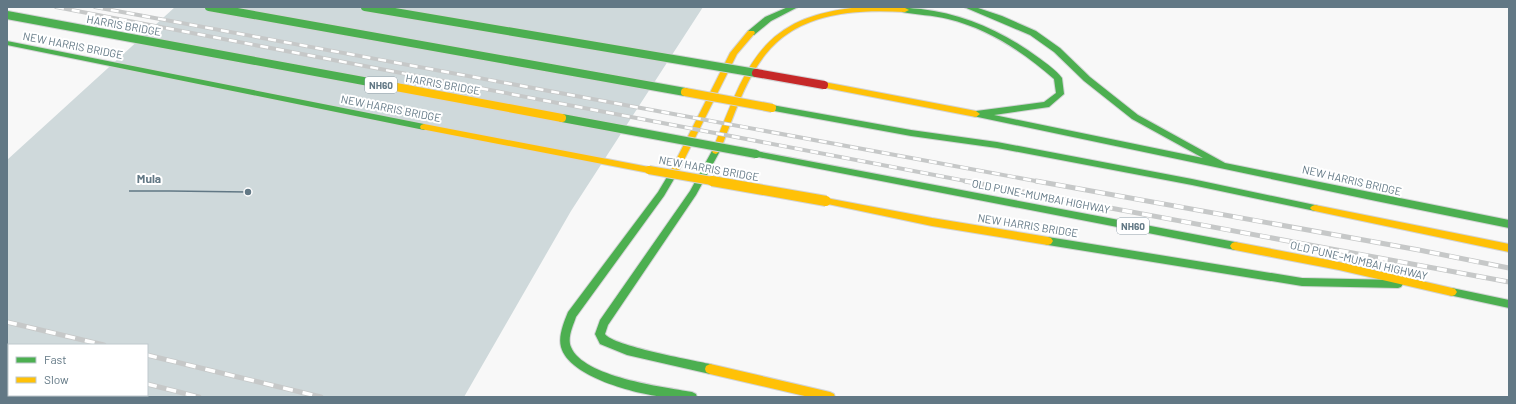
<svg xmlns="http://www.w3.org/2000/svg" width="1516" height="404" font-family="Barlow,sans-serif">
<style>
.water{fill:#cfd9db;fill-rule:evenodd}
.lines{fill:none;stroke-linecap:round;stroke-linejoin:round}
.fast-casing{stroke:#d3d4d6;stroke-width:2}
.slow-casing{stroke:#d3d4d6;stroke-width:2}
.fast{fill:#4caf50;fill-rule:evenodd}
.slow{fill:#ffc107;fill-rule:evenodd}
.rail-far1-casing{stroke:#c6c8c8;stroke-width:4}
.rail-casing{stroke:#c6c8c8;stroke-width:5}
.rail-far1{stroke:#fff;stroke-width:2.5;stroke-dasharray:8;stroke-linecap:butt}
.rail{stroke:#fff;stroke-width:3.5;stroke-dasharray:10;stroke-linecap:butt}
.fast-bridge-casing{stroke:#d3d4d6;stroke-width:10;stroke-linecap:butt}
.slow-bridge-far1-casing{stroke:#d3d4d6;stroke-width:10;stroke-linecap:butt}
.slow-bridge-casing{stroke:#d3d4d6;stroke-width:12;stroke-linecap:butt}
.jam-bridge-casing{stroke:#d3d4d6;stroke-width:10;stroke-linecap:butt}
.fast-bridge{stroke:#4caf50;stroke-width:8}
.slow-bridge-far1{stroke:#ffc107;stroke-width:8}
.slow-bridge{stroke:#ffc107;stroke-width:10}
.jam-bridge{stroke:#c62828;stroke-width:8}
.labels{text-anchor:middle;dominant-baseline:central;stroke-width:4;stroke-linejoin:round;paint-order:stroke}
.shield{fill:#fff;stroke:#91a0aa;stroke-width:1}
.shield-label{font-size:10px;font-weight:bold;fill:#627885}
.street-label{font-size:11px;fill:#627885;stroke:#fff}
.leader{fill:none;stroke:#627885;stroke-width:1.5}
.callout-dot{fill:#627885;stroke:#fff;stroke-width:1.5}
.callout-label{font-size:12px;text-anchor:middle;font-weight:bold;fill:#627885;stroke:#fff;stroke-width:4;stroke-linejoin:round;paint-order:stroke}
</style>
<rect width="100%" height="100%" fill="#f8f8f8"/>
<path class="water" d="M175,7H703L571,211L464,397H7V160ZM9,345H147V395H9Z"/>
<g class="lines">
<g class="fast-casing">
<path id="fast" d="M788,7H798L771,21L754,35H748V31L765,17Z
M964,7H975L1002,16L1036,31L1060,48L1090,77L1138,115L1225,163L1509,220V228L1376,201L973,116L972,114L976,111L1044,102L1056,93L1054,79C1023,52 989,29 948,19C933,15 917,15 902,12V8C908,7 915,9 921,9C964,14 1004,32 1039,58C1047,64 1056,70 1062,78L1064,94L1049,107L994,115L1203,158L1132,119L1084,81L1054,52L1030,35Z
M7,41L424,124L428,127L424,130L7,45Z
M772,105L911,130L997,142L1192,179L1315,205L1318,206L1320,208L1318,210L1315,211L1192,185L997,148L911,136L769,110L768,108Z
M716,148L720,151L696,195L608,325L605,334C613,346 692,360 710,364L714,366L715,369L714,372L710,374L627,355L600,344L595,334L600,320L690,191L713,149Z
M756,151L1235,242L1238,243L1240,246L1238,249L1235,250L753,156L752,154L753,152Z
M673,171L677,174L664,196L576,317C573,326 567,338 571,347C583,377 663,387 692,392L696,394L697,397C686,397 675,398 664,397C636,394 569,377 561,347C558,336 564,322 568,312L658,192L670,172Z
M1048,237L1302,278L1398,280L1401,281L1403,284L1401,287L1398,288L1302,286L1048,245L1045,244L1043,241L1045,238Z
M1452,288L1509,300V308L1449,295L1447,292L1449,289Z"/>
</g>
<g class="slow-casing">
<path id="slow" d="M863,7L905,8L909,10L905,12C856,9 798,12 765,55C744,82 733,119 720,151L716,154L713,153L712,151C747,66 759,15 863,7Z
M748,31H754L755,33L737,54L676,176H670L669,174L730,53Z
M824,82L976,111L980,114L976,117L821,87L820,85L821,83Z
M424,124L649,167L653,170L649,173L421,129L420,127L421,125Z
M826,198L932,218L1048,237L1051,238L1053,241L1051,244L1048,245L932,226L823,203L822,201L823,199Z
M1315,205L1509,244V252L1315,211L1312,210L1310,208L1312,206Z
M1235,242L1339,262L1452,288L1455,289L1457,292L1455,295L1452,296L1339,270L1235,250L1232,249L1230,246L1232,243Z
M710,364L830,392L834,394L835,397H809L710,374L706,372L705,369L706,366Z"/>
</g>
<use href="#fast" class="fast"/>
<use href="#slow" class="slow"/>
<g class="rail-far1-casing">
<path id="rail-far1" d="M56,7L971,182
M95,7L1041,182"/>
</g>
<g class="rail-casing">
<path id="rail" d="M965,181L1509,282
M1036,181L1419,250L1509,268
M7,322L104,345
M7,350H9
M147,355L321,397
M147,384L199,397"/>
</g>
<use href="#rail-far1" class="rail-far1"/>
<use href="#rail" class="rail"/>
<g class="fast-bridge-casing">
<path id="fast-bridge" d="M209,7L685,92
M365,7L756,73
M7,15L396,87
M562,118L756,154"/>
</g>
<g class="slow-bridge-far1-casing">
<path id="slow-bridge-far1" d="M396,87L562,118
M685,92L772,108
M649,170L718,182"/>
</g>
<g class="slow-bridge-casing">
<path id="slow-bridge" d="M712,181L826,201"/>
</g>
<g class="jam-bridge-casing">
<path id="jam-bridge" d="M756,73L824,85"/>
</g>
<use href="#fast-bridge" class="fast-bridge"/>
<use href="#slow-bridge-far1" class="slow-bridge-far1"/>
<use href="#slow-bridge" class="slow-bridge"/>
<use href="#jam-bridge" class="jam-bridge"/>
</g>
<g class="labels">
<g class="shield">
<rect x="365" y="77" width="32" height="16" rx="3"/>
<rect x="1117" y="218" width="32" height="16" rx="3"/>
</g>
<g class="shield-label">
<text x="381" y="85">NH60</text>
<text x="1133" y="226">NH60</text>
</g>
<g class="street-label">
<text transform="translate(124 25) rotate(10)">HARRIS BRIDGE</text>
<text transform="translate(73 45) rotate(11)">NEW HARRIS BRIDGE</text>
<text transform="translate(443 84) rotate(10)">HARRIS BRIDGE</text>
<text transform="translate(391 108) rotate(11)">NEW HARRIS BRIDGE</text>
<text transform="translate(709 168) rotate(10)">NEW HARRIS BRIDGE</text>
<text transform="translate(1352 180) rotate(13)">NEW HARRIS BRIDGE</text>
<text transform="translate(1041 196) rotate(11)">OLD PUNE–MUMBAI HIGHWAY</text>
<text transform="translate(1028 225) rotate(9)">NEW HARRIS BRIDGE</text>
<text transform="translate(1359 260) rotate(13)">OLD PUNE–MUMBAI HIGHWAY</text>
</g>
</g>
<path class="leader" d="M248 192L170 191H129"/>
<circle class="callout-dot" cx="248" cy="192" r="4"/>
<g class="callout-label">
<text x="149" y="183">Mula</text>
</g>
<rect width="1516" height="404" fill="none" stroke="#627885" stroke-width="16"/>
<rect x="8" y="344" width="140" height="52" fill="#ffffff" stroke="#c0c9ce"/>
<rect x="16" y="357" width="20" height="6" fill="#4caf50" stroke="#c0c9ce"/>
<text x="44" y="364" font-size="12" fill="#627885">Fast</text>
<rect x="16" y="377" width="20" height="6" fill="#ffc107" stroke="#c0c9ce"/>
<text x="44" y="384" font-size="12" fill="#627885">Slow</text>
</svg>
